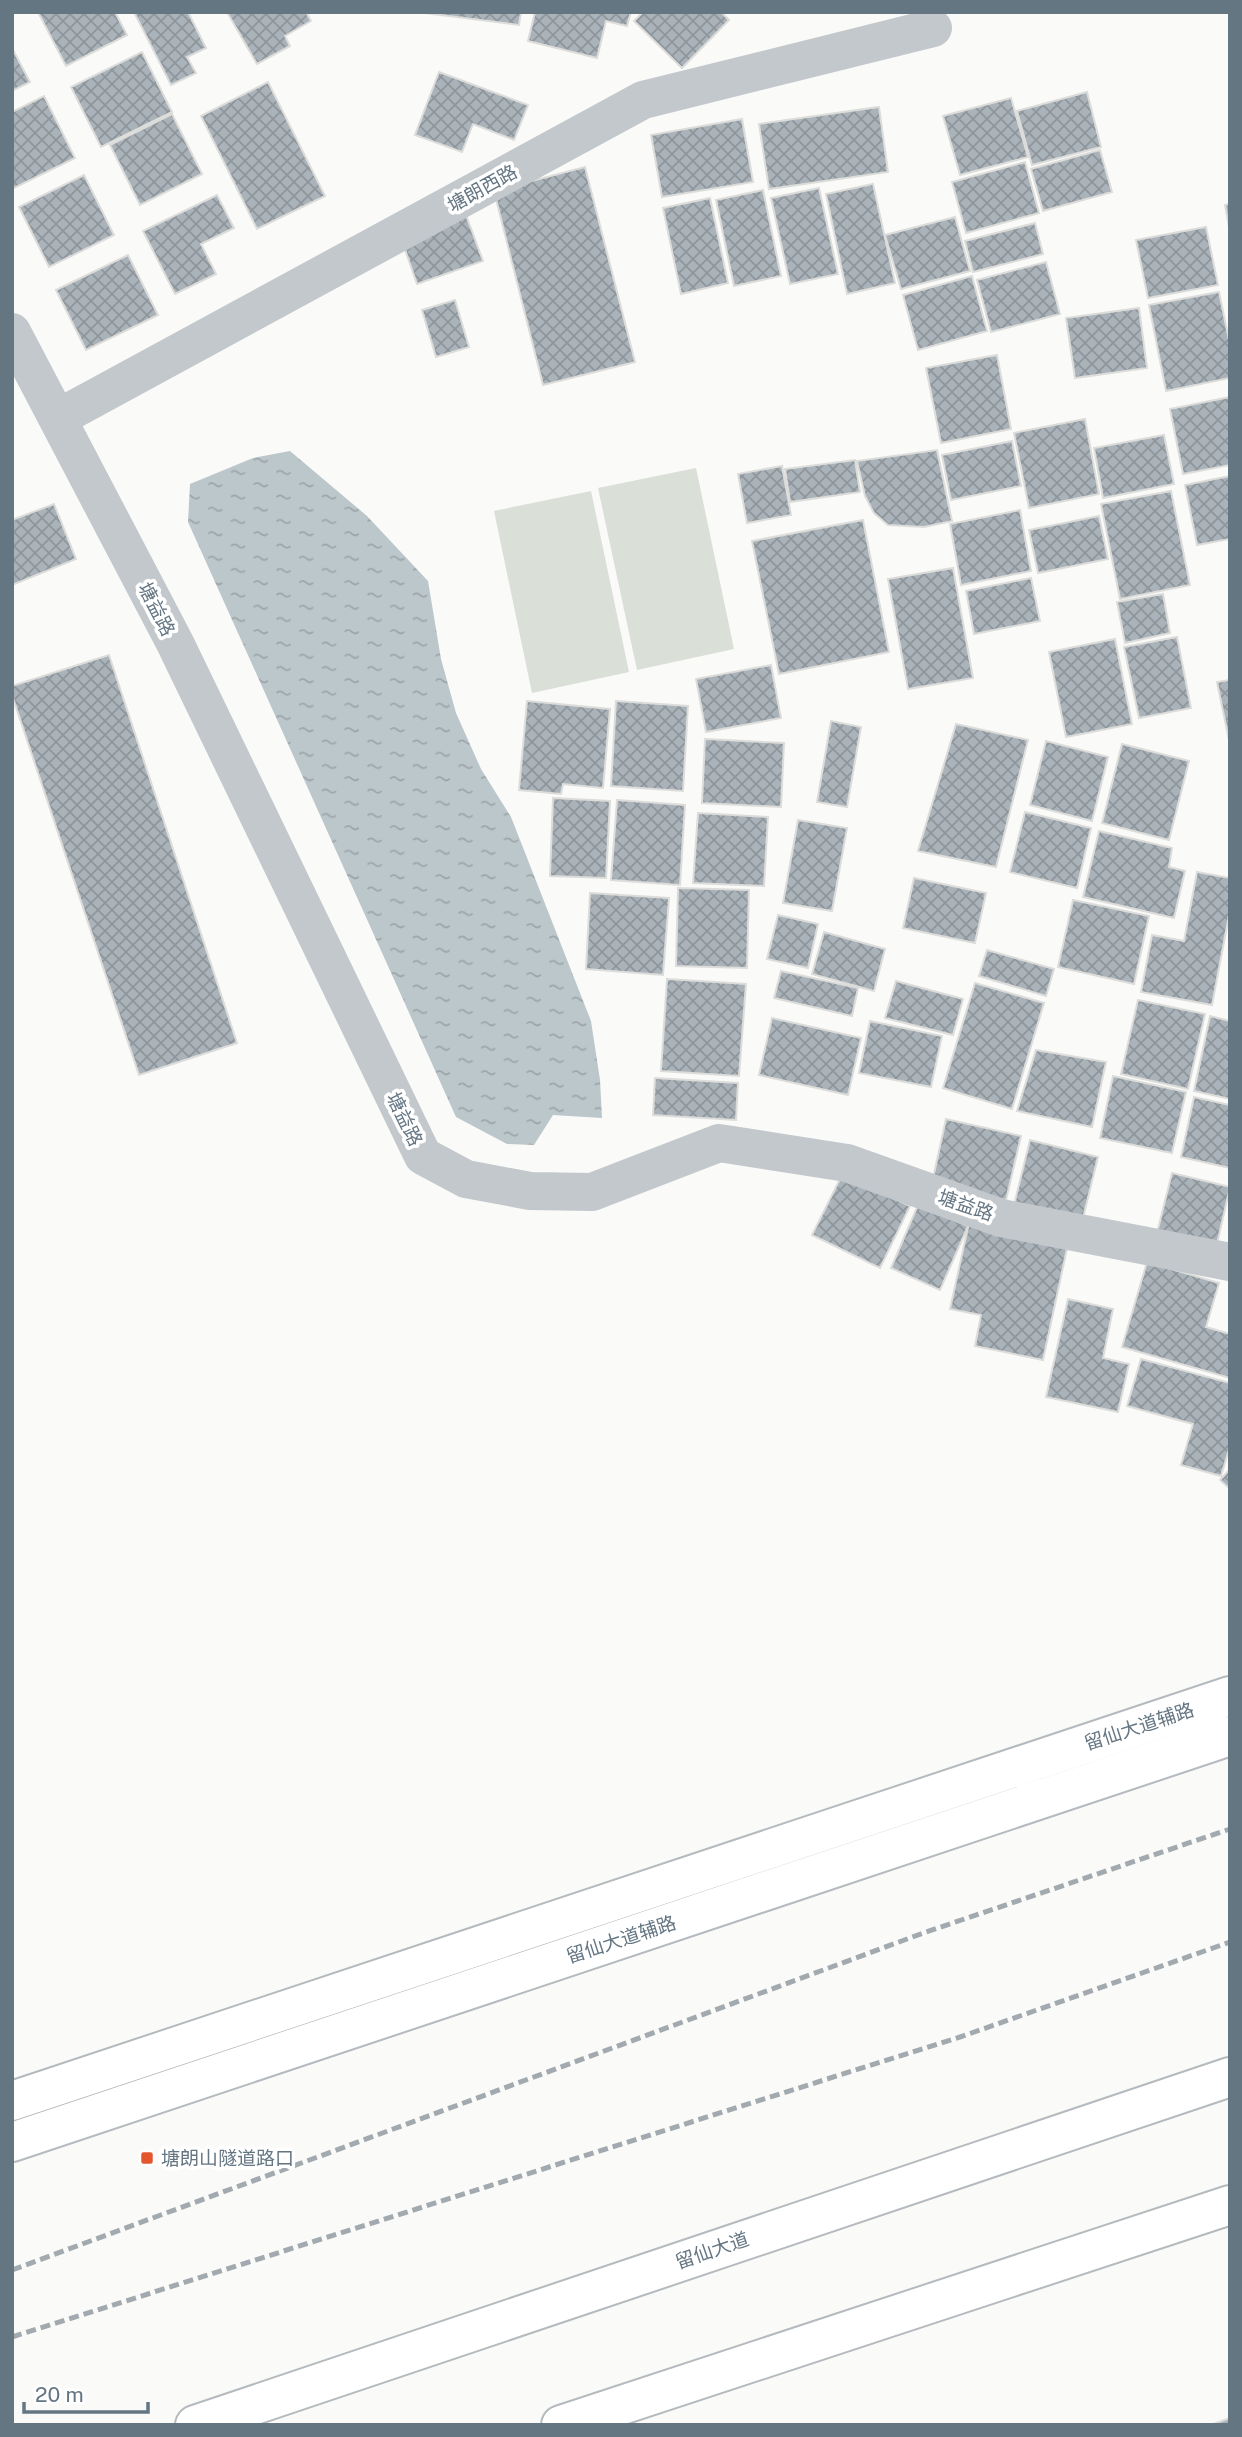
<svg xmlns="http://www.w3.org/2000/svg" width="1242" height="2437" font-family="'Public Sans','Noto Sans SC',sans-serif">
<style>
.green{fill:#dadfd7}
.water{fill:url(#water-ripples)}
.building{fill:url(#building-cross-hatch);stroke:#dcdcda;stroke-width:2}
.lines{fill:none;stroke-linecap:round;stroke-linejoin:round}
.major-casing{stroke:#b5babe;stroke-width:42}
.minor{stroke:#c3c8cc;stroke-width:38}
.major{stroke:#fff;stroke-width:38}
.rail{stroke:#a2aab0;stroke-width:5;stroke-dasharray:10 5;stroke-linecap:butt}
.poi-dot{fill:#e4572e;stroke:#fff;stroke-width:2.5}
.labels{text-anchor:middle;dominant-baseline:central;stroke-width:7;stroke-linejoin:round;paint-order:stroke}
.street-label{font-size:19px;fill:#657683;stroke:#fff}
.poi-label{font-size:19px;fill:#657683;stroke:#fff;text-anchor:start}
</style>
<defs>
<pattern id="water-ripples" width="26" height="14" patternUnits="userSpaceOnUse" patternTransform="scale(1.75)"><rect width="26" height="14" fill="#bbc7cb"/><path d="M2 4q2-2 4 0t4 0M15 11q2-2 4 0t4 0" fill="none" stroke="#9ca6aa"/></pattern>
<pattern id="building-cross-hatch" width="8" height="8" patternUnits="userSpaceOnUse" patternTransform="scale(1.75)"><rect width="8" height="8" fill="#aab3b9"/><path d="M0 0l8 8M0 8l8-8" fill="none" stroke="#8e969c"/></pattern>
</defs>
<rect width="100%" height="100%" fill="#fafaf8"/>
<path class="green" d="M696,468L734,649L637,670L598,488Z
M591,491L629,672L532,693L494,511Z"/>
<path class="water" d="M290,451L367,516L428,581L441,659L456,713L481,769L511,817L591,1021L600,1080L602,1118L553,1115L534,1145L507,1144L456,1117L188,522L190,484L253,458Z"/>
<path class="building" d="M38,12H115L127,35L66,66Z
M134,12H188L206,48L187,57L196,73L171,85Z
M227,12H306L311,21L285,36L290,46L257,64Z
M417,12H521L519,25Z
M535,12H631L627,26L606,21L597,58L528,41Z
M643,12H721L729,20L682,68L634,21Z
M12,48L30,82L12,91Z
M142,52L172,112L101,147L71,87Z
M439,72L528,105L514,140L473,124L462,152L415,135Z
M268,82L325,196L257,229L201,116Z
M1087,92L1101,147L1032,165L1017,111Z
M44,96L75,158L12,189V112Z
M1011,98L1028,157L960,175L943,116Z
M879,107L888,172L769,189L759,124Z
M172,114L202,174L140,205L110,145Z
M742,119L753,182L662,197L651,135Z
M1100,150L1112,192L1043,211L1031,169Z
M1025,162L1039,213L966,233L952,182Z
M585,167L635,362L543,385L494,191Z
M84,175L114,235L49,267L19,207Z
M873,184L895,283L847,294L826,194Z
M819,188L838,274L790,284L771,198Z
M763,190L781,276L734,286L716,200Z
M217,195L234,228L201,244L216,274L175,294L143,231Z
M710,198L728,283L681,294L663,208Z
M1230,204V232L1225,205Z
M466,215L483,261L417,284L401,238Z
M955,217L970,271L901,289L885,235Z
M1035,223L1043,254L973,272L965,241Z
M1206,227L1218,285L1148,298L1136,240Z
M128,255L158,315L86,350L56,290Z
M1046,262L1060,314L991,332L977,280Z
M972,276L987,331L918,350L903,295Z
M1219,292L1230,345V378L1166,391L1149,305Z
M455,300L469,347L436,357L422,310Z
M1139,308L1147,368L1075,378L1066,318Z
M997,355L1011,429L941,443L926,368Z
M1230,397V465L1183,474L1170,409Z
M1085,419L1099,494L1029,508L1014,433Z
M1164,435L1174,484L1103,498L1094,448Z
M1012,441L1021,486L951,500L942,455Z
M937,450L952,521L924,527L888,525L874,513L865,496L857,461Z
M855,460L860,492L790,502L785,469Z
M782,466L791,515L747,523L738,474Z
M1230,476V539L1197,545L1185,485Z
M1171,491L1190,585L1120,599L1101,504Z
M54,504L76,559L12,585V520Z
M1020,510L1031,571L961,585L950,524Z
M1099,516L1108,559L1038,573L1029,530Z
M863,520L889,652L779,674L752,541Z
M953,568L973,678L908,689L888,579Z
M1031,578L1040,621L974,634L966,591Z
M1163,594L1170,633L1125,643L1117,602Z
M1177,637L1191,708L1139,718L1124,647Z
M1115,639L1132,724L1066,737L1049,652Z
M109,655L237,1043L139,1075L12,695V686Z
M771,665L781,718L706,732L696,679Z
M1230,680V745L1217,682Z
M527,701L610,709L603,788L563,784L561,794L519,790Z
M616,701L688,706L683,791L611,786Z
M831,721L861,727L847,807L817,802Z
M956,724L1028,740L996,867L918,851Z
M705,739L784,743L781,807L702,803Z
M1046,741L1108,757L1092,821L1030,805Z
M1122,744L1189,761L1169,840L1102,823Z
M553,798L610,801L606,878L550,876Z
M617,800L685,805L680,885L611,880Z
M1025,812L1091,828L1077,888L1010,872Z
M698,813L768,817L764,886L693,883Z
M798,820L847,828L832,911L783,903Z
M1099,831L1172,848L1169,867L1185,871L1174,918L1083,897Z
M1197,872L1230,878V910L1212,1005L1141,992L1152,935L1184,941Z
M914,878L986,893L975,943L903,928Z
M678,888L749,890L747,968L676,966Z
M590,893L669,898L663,975L586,969Z
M1073,900L1149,916L1134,984L1058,967Z
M778,915L818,924L808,968L767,959Z
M824,932L885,949L874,991L812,974Z
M987,950L1054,969L1046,996L979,976Z
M781,971L858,988L852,1016L774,998Z
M667,979L746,984L739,1076L661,1071Z
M896,981L963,999L953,1035L885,1018Z
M975,983L1044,1003L1012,1109L943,1088Z
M1138,1000L1205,1014L1188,1089L1121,1074Z
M1210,1016L1230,1021V1099L1194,1091Z
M772,1018L861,1038L848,1095L759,1075Z
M870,1021L942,1036L931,1087L859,1073Z
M1036,1050L1106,1062L1092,1127L1017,1111Z
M1113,1076L1186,1092L1172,1153L1100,1138Z
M655,1078L738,1083L736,1120L653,1115Z
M1194,1097L1230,1105V1168L1181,1157Z
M946,1119L1021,1136L1006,1200L932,1183Z
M1030,1140L1098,1157L1082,1222L1014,1205Z
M843,1173L910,1206L880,1268L812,1235Z
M1172,1173L1230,1187L1216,1248L1157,1233Z
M918,1205L968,1226L940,1290L891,1268Z
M969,1223L1068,1244L1043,1360L975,1346L981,1315L950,1309Z
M1147,1262L1219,1283L1206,1327L1230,1334V1378L1122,1347Z
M1068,1299L1113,1309L1103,1358L1129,1364L1118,1412L1046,1397Z
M1141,1359L1230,1383V1446L1221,1476L1181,1465L1193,1424L1127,1406Z
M1230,1469V1489L1220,1480Z
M1230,2418V2425H1211Z"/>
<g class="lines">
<g class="major-casing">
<path id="major" d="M12,2101L1230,1696
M12,2142L1230,1736
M195,2425L1230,2077
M561,2425L1230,2205"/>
</g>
<path class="minor" d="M12,332L175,643L423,1156L466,1179L530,1191L592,1192L719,1143L847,1163L1001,1218L1230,1262
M58,418L643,100L933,28"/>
<use href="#major" class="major"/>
<path class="rail" d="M12,2270L926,1932L1230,1829
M12,2337L963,2036L1230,1942"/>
</g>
<rect class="poi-dot" x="140" y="2151" width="14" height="14" rx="3.5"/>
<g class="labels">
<g class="street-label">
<text transform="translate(482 188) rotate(-29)">塘朗西路</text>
<text transform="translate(157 609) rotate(63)">塘益路</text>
<text transform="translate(405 1119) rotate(64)">塘益路</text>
<text transform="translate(966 1205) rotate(19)">塘益路</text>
<text transform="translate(1139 1726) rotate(-18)">留仙大道辅路</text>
<text transform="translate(621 1939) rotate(-18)">留仙大道辅路</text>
<text transform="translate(712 2250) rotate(-19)">留仙大道</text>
</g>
<g class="poi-label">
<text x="161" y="2158">塘朗山隧道路口</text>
</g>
</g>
<rect width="1242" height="2437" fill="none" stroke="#657683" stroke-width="28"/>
<path d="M24 2402v10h124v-10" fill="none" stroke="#657683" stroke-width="3.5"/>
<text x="35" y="2402" font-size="21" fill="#657683" stroke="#ffffff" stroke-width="5" paint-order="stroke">20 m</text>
</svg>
